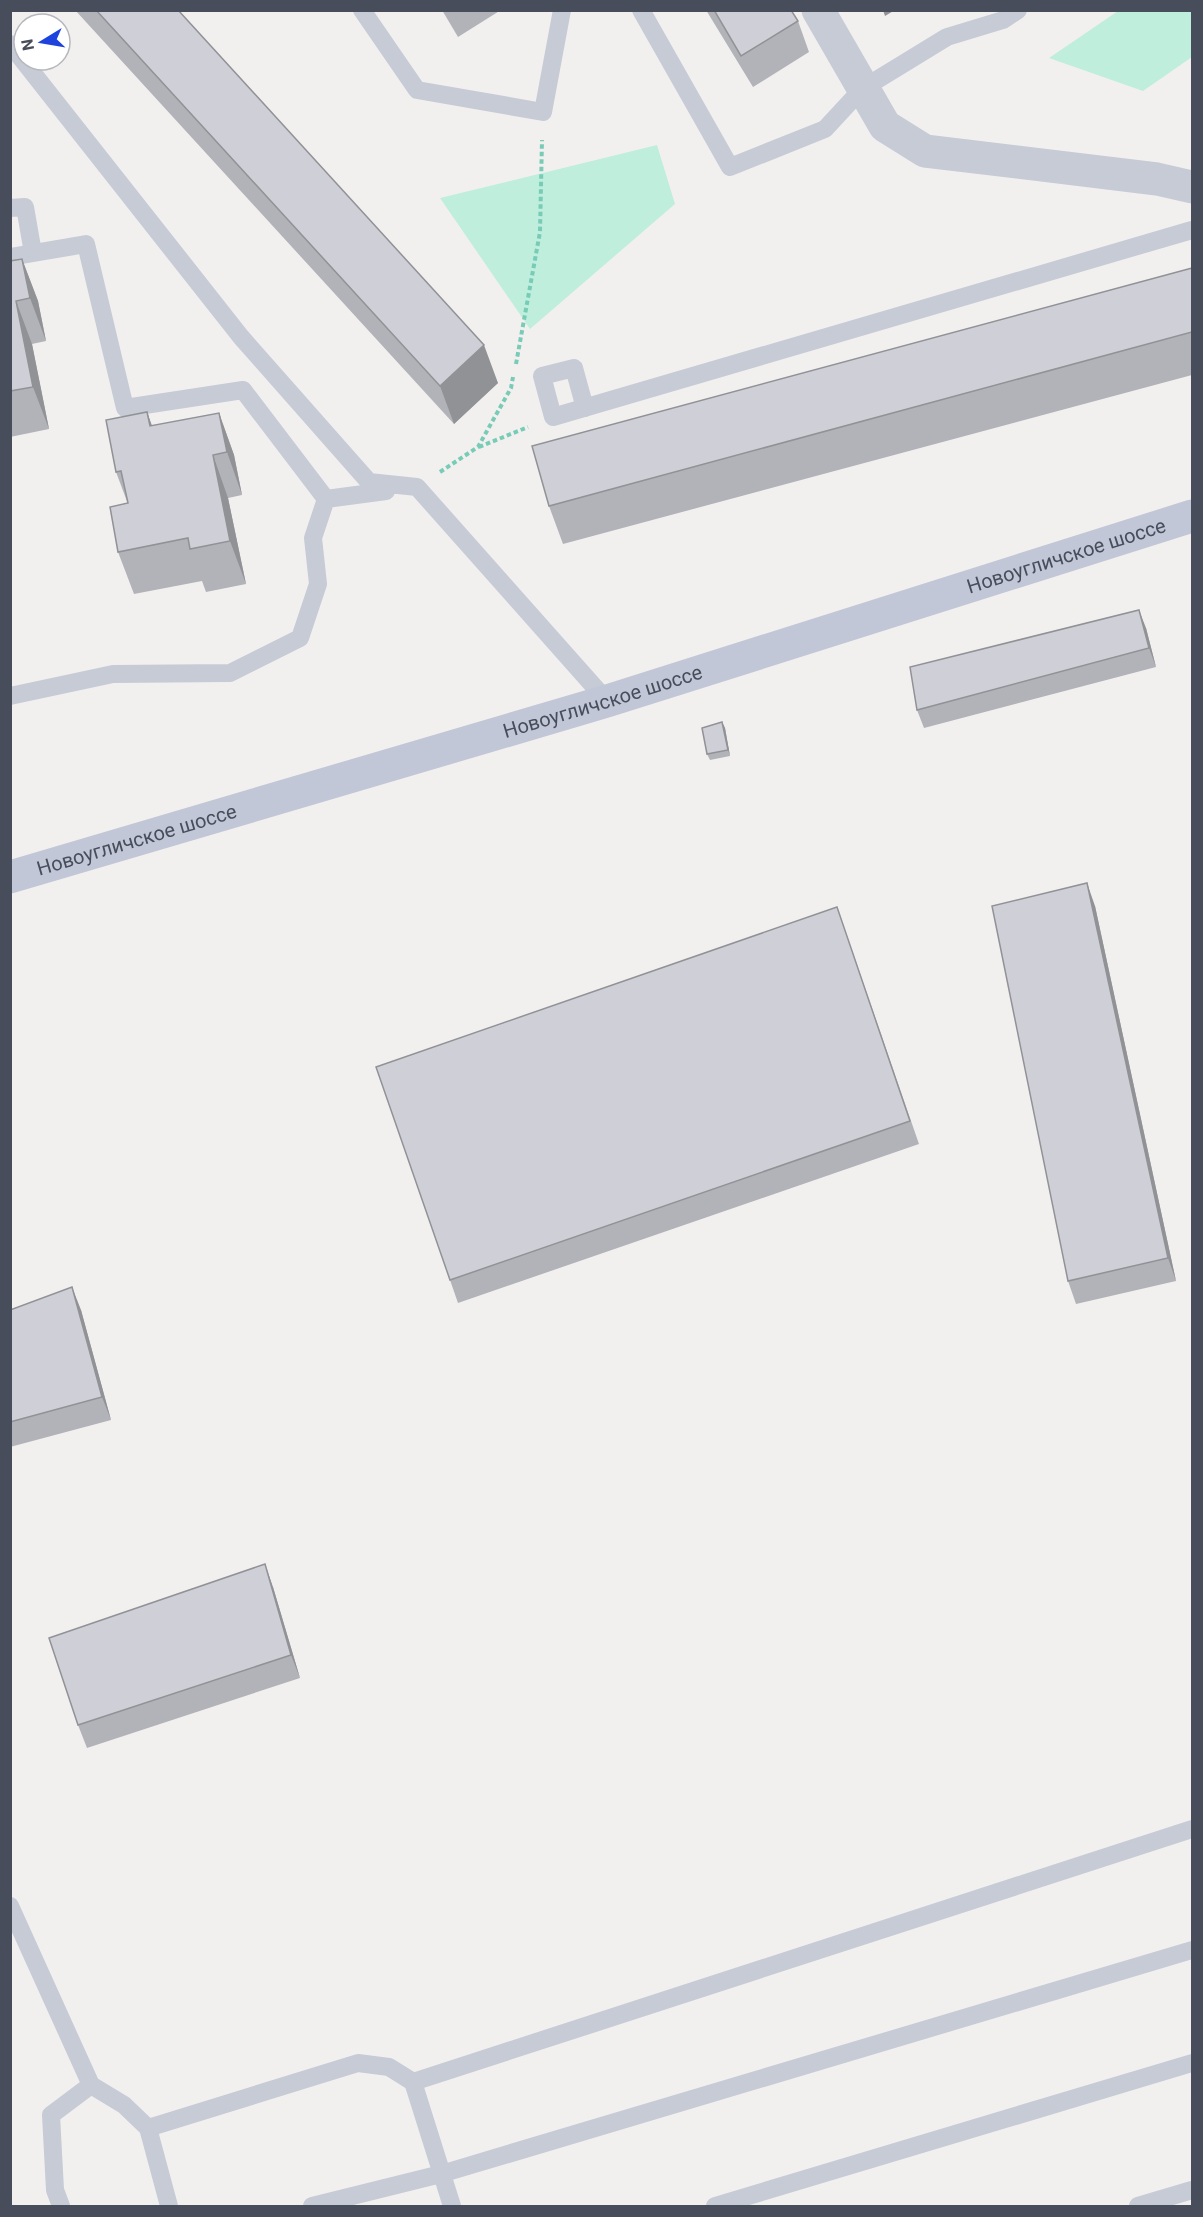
<svg xmlns="http://www.w3.org/2000/svg" width="1203" height="2217" font-family="Roboto,sans-serif">
<style>
.green{fill:#bfeedd}
.lines{fill:none;stroke-linecap:round;stroke-linejoin:round}
.path{stroke:#78cbb6;stroke-width:4;stroke-dasharray:4.5 3;stroke-linecap:butt}
.service{stroke:#c6cbd6;stroke-width:18}
.minor{stroke:#c6cbd6;stroke-width:33}
.secondary{stroke:#c2c7d7;stroke-width:33}
.wall{fill:#b2b3b9}
.shaded-wall{fill:#919296}
.building{fill:#cfd0d7;stroke:#919296;stroke-width:1.5}
.labels{text-anchor:middle;dominant-baseline:central;stroke-width:4.5;stroke-linejoin:round;paint-order:stroke}
.street-label{font-size:20px;fill:#484d5c;stroke:#fff}
</style>
<rect width="100%" height="100%" fill="#f2f0ef"/>
<path class="green" d="M1118,11H1192V57L1143,91L1049,58Z
M657,145L675,204L530,329L440,198Z"/>
<g class="lines">
<path class="path" d="M516,364L540,232L542,140
M479,447L528,427
M440,472L478,447L511,388L513,377"/>
<path class="service" d="M362,10L417,90L543,112L562,10
M641,10L730,167L825,129L862,89L947,37L1003,20L1018,10
M10,44L241,337L369,482L417,487L607,701
M10,208L25,207L33,253
M10,257L86,244L125,408L243,390L326,499
M585,408L574,368L542,376L553,417L1192,230
M10,696L113,674L230,673L300,638L318,584L313,538L326,499L386,491
M10,1906L91,2085L124,2105L148,2128L169,2206
M413,2082L452,2206
M148,2128L358,2063L389,2067L413,2082L1192,1829
M61,2206L55,2190L51,2115L91,2085
M312,2206L441,2174L1192,1950
M715,2206L1192,2063
M1138,2206L1192,2190"/>
<path class="minor" d="M818,10L885,126L925,151L1157,179L1192,187"/>
<path class="secondary" id="s1" d="M10,877L607,701L1192,516"/>
</g>
<path class="wall" d="M75,10H178L498,383L454,424Z
M442,10H501L458,37Z
M706,10H791L798,21L809,52L753,87Z
M22,259L38,301L46,341L32,344L49,429L10,437V261Z
M1192,268V375L563,544L549,506Z
M147,412L152,426L219,413L234,455L242,495L228,498L246,584L206,592L202,581L134,594L118,552L128,504L116,472Z
M1146,628L1156,667L924,728L917,710Z
M722,722L725,728L730,756L710,760L707,754Z
M1095,906L1176,1281L1076,1304L1068,1281Z
M845,930L919,1144L458,1303L450,1280Z
M10,1310H81L111,1420L10,1447Z
M273,1587L300,1678L87,1748L78,1725Z"/>
<path class="shaded-wall" d="M883,10H895L885,16Z
M22,259L38,301L46,341L30,298Z
M16,301L32,344L49,429L33,387Z
M484,345L498,383L454,424L440,386Z
M147,412L162,454L150,426Z
M219,413L234,455L242,495L227,452Z
M213,455L228,498L246,584L230,541Z
M1139,610L1146,628L1156,667L1149,648Z
M722,722L725,728L730,756L728,750Z
M1087,883L1095,906L1176,1281L1168,1258Z
M72,1287L81,1310L111,1420L102,1397Z
M265,1564L273,1587L300,1678L291,1655Z"/>
<path class="building" d="M96,10H178L484,345L440,386Z
M714,10H791L798,21L741,56Z
M22,259L30,298L16,301L33,387L10,391V261Z
M1192,268V332L549,506L532,446Z
M147,412L150,426L219,413L227,452L213,455L230,541L190,549L188,538L118,552L110,507L128,503L121,471L116,472L106,420Z
M1139,610L1149,648L917,710L910,667Z
M722,722L728,750L707,754L702,728Z
M1087,883L1168,1258L1068,1281L992,906Z
M837,907L910,1121L450,1280L376,1067Z
M72,1287L102,1397L10,1422V1310Z
M265,1564L291,1655L78,1725L49,1638Z"/>
<g class="labels">
<g class="street-label">
<text stroke="none"><textPath href="#s1" startOffset="1104">Новоугличское шоссе</textPath></text>
<text stroke="none"><textPath href="#s1" startOffset="618">Новоугличское шоссе</textPath></text>
<text stroke="none"><textPath href="#s1" startOffset="132">Новоугличское шоссе</textPath></text>
</g>
</g>
<rect width="1203" height="2217" fill="none" stroke="#484d5c" stroke-width="24"/>
<g transform="translate(42 42) rotate(259)"><circle r="28" fill="#ffffff" stroke="#b6b8be" stroke-width="1.5"/>
<path d="M0-4.5L10 22L0 15L-10 22Z" fill="#1e42dd"/>
<text y="-9" font-size="16" font-weight="bold" text-anchor="middle" fill="#484d5c">N</text>
</g>
</svg>
